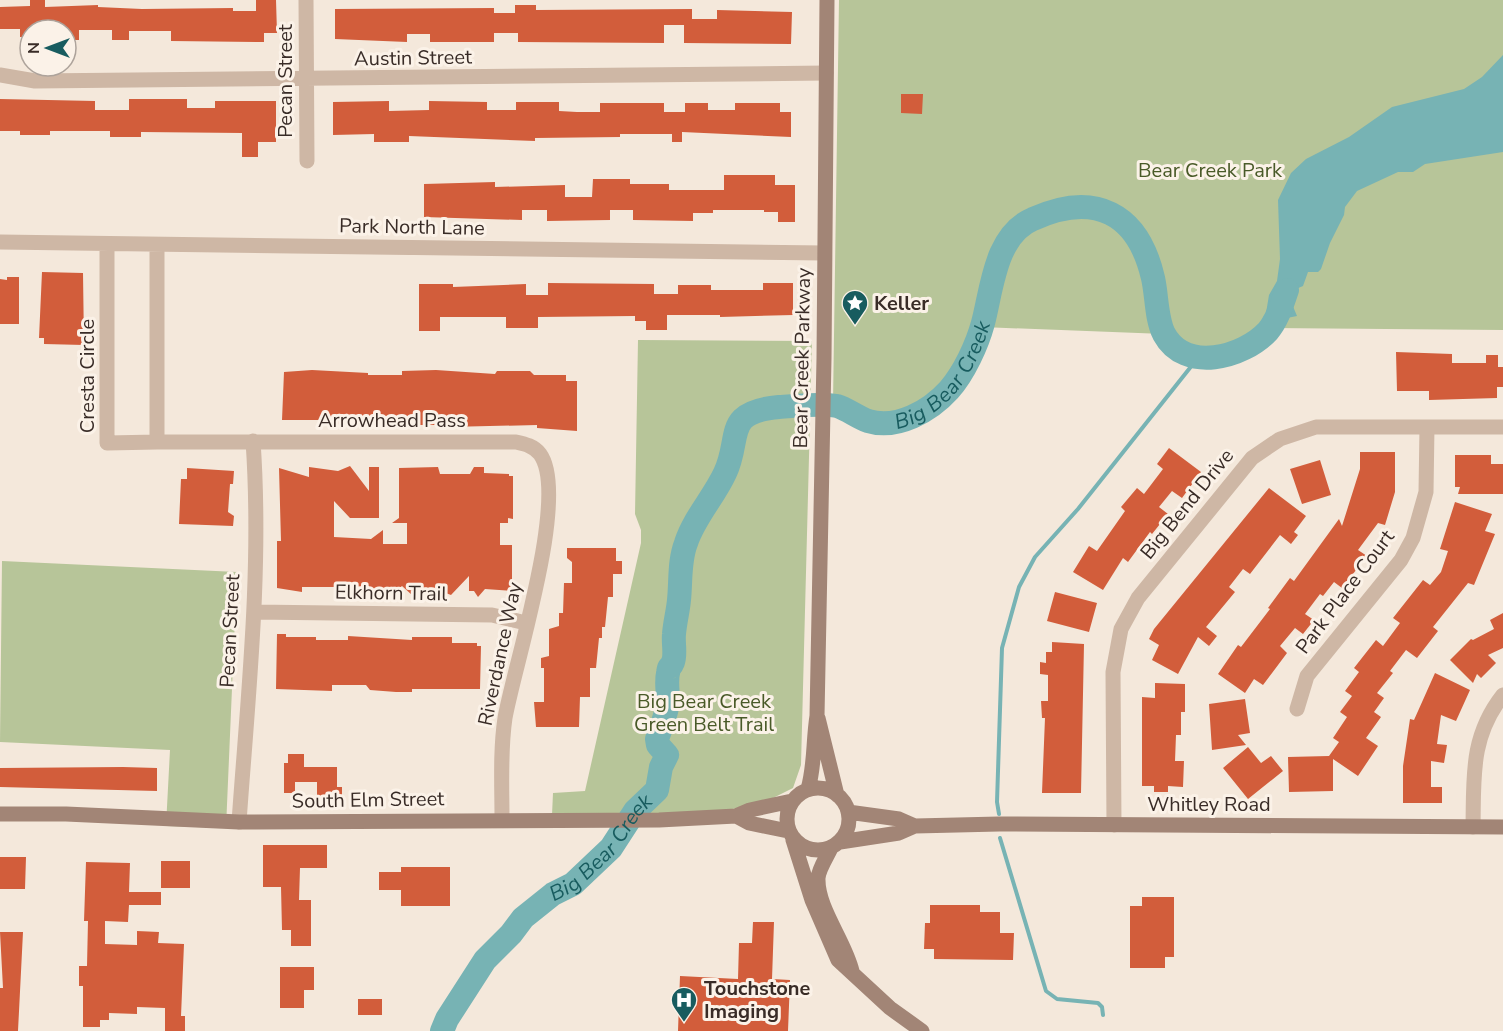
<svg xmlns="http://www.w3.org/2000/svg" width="1503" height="1031" font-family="'Nunito Sans',sans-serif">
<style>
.green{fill:#b7c599}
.water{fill:#77b3b4}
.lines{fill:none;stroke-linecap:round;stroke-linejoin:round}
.stream{stroke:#77b3b4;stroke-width:4}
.river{stroke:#77b3b4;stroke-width:24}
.building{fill:#d25d3b}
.street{stroke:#ceb7a5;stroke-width:15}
.secondary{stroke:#a28576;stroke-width:15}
.labels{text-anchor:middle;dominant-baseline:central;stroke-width:6;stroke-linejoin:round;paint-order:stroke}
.street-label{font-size:20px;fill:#392c27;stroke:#fbf2e8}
.park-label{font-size:20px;fill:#495a28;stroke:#fbf2e8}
.poi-label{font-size:20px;font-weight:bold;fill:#392c27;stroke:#fbf2e8;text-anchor:start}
.water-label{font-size:21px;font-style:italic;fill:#185c5f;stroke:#fbf2e8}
</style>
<rect width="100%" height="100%" fill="#f4e8db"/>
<path class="green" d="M839,0H1503V330L1270,328C1253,346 1214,366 1188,357C1177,353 1171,342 1164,334L982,327C973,347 965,368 953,386C924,427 872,432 833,403Z
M638,340L812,341L801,765L793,788L767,801L707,815H552L553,793L585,791L641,543V530L635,514Z
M2,561L237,572L226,828L166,826L170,750L0,742Z"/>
<path class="water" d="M1503,55V152L1425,164L1413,172H1398L1357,191L1345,207L1344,215L1330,243L1321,269L1318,272H1308L1303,286L1296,289V297L1292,304L1297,316L1287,318L1284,324L1266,313L1269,295L1277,281L1280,259L1278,200L1291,173L1306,159L1349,137L1392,107L1464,89L1482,77Z"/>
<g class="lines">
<path class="stream" d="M999,814L997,802L1002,648L1019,587L1035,557L1078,509L1197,359
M1000,838L1046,991L1057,999L1098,1003L1102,1007L1103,1015"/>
<path class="river" id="s1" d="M442,1031L447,1019L485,960L511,934L523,918L553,894L573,884L611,848L635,811L657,790L661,767L667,755L658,745L657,739C661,728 667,713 668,701C668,692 666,682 668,673C670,662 669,672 673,662C676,654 673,643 674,634C675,622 678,611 679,600C681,581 679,561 686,543C694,518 714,497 725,473C742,437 722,412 779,407C797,406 819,403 837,406C847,409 857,417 868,421C897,430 930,411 949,390C964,373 977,345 983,323C992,289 995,235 1033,219C1095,191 1138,213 1153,278C1157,295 1156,318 1164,334C1185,373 1243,358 1268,331C1278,319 1282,304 1287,290"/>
</g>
<path class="building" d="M30,0H45V7L98,5V7L142,9L233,8V11H256V0H276L277,33H264V42L171,41V31H129V40H112V30H79V40H66L65,27L36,28V30H30V37H20V29H0V7L30,6Z
M515,5H536V10L692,9V19H717V10L792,12L791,44L684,43V25H664V43L518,42V33H494V42H430V34H407V42L335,39V9L494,8V13H515Z
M901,94H923L922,114L901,113Z
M0,99L95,101V110H129V99H187V108H215V101H276V142H258V157H242V133L141,132V137H110V131H50V135H20V131H0Z
M389,101V111L429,110V101L487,102V110H516V102H559V111L577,112H600V103H664V112H685V103H708V110H735V103H780V112H791V137L682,132V142H672V134H620V137L535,138V141L409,136V142H374V134L333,135V102Z
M724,175H775V185H795V222H778V212H764V210H713V213H693V221L633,220V210H610V220L547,221V210H522V220L424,217V184L495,182V187L565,185V197H592L593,179H630V184H669V190H724Z
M42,272L83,273L84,345L44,344V338H39Z
M7,277H19V324H0V279L7,280Z
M548,283L654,284V294H678V285H711V290H763V283H793V315L720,317V315H667V330H646V321H635V316L538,317V328H506V317H440V331H419V284H453V287L526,284V295H548Z
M1396,352L1452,354V363H1486V355H1498V367H1503V387H1497V398L1429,400V391H1397Z
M312,370L368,373V375H402V371L436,370L495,374L497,371H530L534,375H566V381H577V431L537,428V425L448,427V425H418V420H398V426L329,424V420H282L284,372Z
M1169,448L1201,472L1182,498L1172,491L1159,507L1168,514L1152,534L1150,532L1128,562L1123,558L1103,590L1073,572L1089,546L1097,551L1125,511L1121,507L1137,488L1144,494L1163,469L1157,464Z
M1360,452H1395V492L1385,525L1378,523L1358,550L1367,556L1342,588L1334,582L1323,596L1320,594L1305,614L1314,620L1303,634L1295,628L1280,646L1287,653L1263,685L1254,679L1245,693L1218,674L1238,645L1241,647L1270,609L1268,608L1290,578L1294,581L1339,519L1342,526L1360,469Z
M1455,455H1491V464H1503V494H1458L1460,487H1455Z
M1320,460L1331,495L1302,504L1290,469Z
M350,466L369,491V467H379V518H350L334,501V537L371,539L383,530V544H407V523H392L399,518V468L438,467L440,474H470L474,467H484V473L509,474V476H513V519L508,518V523H500V545H512V591L485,589L478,597L474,591H469V576L451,595L443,592H418L412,595L402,586L392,594L354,591V587H302V592L277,588V541H281L279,468L309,477V467L338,471Z
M187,468L234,471L233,484H230L228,512L234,516L233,526L179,524L181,479H187Z
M1269,488L1306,516L1294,532L1298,535L1291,544L1280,535L1250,574L1243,569L1229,587L1235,592L1206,627L1217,636L1209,646L1198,637L1178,674L1152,660L1159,645L1149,639L1154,629Z
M1455,502L1492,514L1485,531L1495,534L1474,585L1468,583L1433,627L1438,631L1417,658L1406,650L1390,671L1393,673L1377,693L1384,698L1374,712L1381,717L1366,738L1378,746L1358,776L1333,759V791L1289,792L1288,757L1329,756L1339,742L1333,738L1347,717L1340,712L1352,696L1345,691L1359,672L1354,668L1376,640L1383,646L1400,623L1393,618L1423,580L1430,585L1441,572L1448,551L1440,549Z
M567,548H616V561H622V574H613V597H608L605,627H602V638H599L596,668H590V697H580L579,727H536L534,702H544V668H541V658L549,656V629L559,626V613H563L564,583H572V562L567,558Z
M1055,592L1097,603L1089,632L1047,621Z
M1503,613V648L1488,655L1496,663L1481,678L1477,674L1473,683L1450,660L1471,639L1473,640L1494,629L1490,620Z
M277,634H286V637H316V640H348V636L412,640V637H452V643H477V646H481L480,689H412V692H396L370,690L366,685H332V691L276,689Z
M1052,642L1084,644L1081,793H1042L1045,718H1042L1041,701H1048V675L1040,674V662L1046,663V652H1052Z
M1435,673L1470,690L1456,721L1441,715L1437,744L1447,745L1444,763L1431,761V787H1442V803H1403V766L1410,719L1414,720Z
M1155,683L1185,684V712H1181V735H1176L1175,761H1184L1183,787L1168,786V792H1154V786H1142V697L1155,698Z
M1245,699L1250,733L1238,735L1246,745L1212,750L1209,704Z
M1248,747L1261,763L1271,756L1283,771L1248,799L1223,768Z
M288,754H304V767H337V787H342V800H317V782H295V793H284V763H288Z
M123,767L157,768V791L0,787V768Z
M263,845H327V868H300L299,900H311V946H291V930H282L281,887H263Z
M0,857H26L25,889H0Z
M161,861H190V888H161Z
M86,862L130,863L129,892H161V905H129L128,922L105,921V944L137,945V931L159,932L158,943L184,944L181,1016H185V1031H165V1008L137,1007V1014L109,1013V1020H100V1027H83V986H79V966H87L88,921H84Z
M401,867H450V906H401V890H379V872H401Z
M1142,897H1174V957H1165V968H1130V906H1142Z
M930,905H980V912H1000V933H1014L1013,960L934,959V949H924L925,923H930Z
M753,922H774L772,979L790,980L788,1031H678L680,976L738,979L739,943H752Z
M0,932H23L18,1031H0V988H3Z
M280,967H314V990H304V1008H280Z
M358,999H382V1015H358Z"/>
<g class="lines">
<path class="street" d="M306,0L307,161
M0,75L35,81L826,73
M0,242L824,253
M107,244V443L157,442V245
M157,442H516C525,444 534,446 540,454C570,495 514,666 505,718C500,751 502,786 502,819
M254,612L492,615L526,623
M1297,709L1307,676L1401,560L1413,538L1426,492L1427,427
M239,822C248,695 262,568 253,441
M1114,825L1113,672L1121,629L1138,598L1252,458L1280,439L1316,427H1503
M1473,827C1474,777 1470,737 1503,695"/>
<path class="secondary" d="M818,718L837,795
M787 819a31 31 0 1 1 62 0a31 31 0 1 1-62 0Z
M808,789C815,765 813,741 817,716L824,358L827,0
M848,812L899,819L915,826
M0,814H66L239,822L659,820L736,816L750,810L792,801
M736,816L749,823L788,831
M793,840L812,900L838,960L890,1008L922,1031
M840,842L899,833L915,826L999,824L1503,827
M831,848C827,857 819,868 818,878C817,908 845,941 852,971"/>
</g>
<defs>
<g id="sight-pin" transform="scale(1.35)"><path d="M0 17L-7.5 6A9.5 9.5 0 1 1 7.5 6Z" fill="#185c5f" stroke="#fbf2e8"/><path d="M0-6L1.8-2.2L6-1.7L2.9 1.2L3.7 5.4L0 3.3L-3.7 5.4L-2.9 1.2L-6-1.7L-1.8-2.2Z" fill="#fff"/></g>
<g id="hospital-pin" transform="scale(1.35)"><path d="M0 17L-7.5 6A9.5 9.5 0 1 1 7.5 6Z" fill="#185c5f" stroke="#fbf2e8"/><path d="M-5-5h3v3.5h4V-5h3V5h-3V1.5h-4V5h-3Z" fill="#fff"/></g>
</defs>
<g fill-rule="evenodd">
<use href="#sight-pin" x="855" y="303"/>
<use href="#hospital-pin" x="684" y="1000"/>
</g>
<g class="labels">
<g class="street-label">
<text transform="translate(413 58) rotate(-1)">Austin Street</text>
<text transform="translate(285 81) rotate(-90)">Pecan Street</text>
<text transform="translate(412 227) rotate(1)">Park North Lane</text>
<text transform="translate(802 358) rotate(-89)">Bear Creek Parkway</text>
<text transform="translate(87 376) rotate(-90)">Cresta Circle</text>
<text x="392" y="420">Arrowhead Pass</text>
<text transform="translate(1187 504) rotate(-51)">Big Bend Drive</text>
<text transform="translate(1345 592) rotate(-53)">Park Place Court</text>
<text transform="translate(391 593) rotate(1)">Elkhorn Trail</text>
<text transform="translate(230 631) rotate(-87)">Pecan Street</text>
<text transform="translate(500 654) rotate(-78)">Riverdance Way</text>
<text transform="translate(368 800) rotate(-1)">South Elm Street</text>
<text x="1209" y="804">Whitley Road</text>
</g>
<g class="park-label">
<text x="1210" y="170">Bear Creek Park</text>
<text x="704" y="701">Big Bear Creek<tspan x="704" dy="23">Green Belt Trail</tspan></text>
</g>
<g class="poi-label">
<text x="874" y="303">Keller</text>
<text x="704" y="988">Touchstone<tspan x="704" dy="23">Imaging</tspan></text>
</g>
<g class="water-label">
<text stroke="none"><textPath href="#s1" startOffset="951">Big Bear Creek</textPath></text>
<text stroke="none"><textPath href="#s1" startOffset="246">Big Bear Creek</textPath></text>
</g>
</g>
<g transform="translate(48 48) rotate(270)"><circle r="28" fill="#fbf2e8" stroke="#ada39b" stroke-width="1.5"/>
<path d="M0-4.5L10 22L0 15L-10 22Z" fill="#185c5f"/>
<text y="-9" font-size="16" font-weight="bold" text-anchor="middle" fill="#392c27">N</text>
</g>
</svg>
